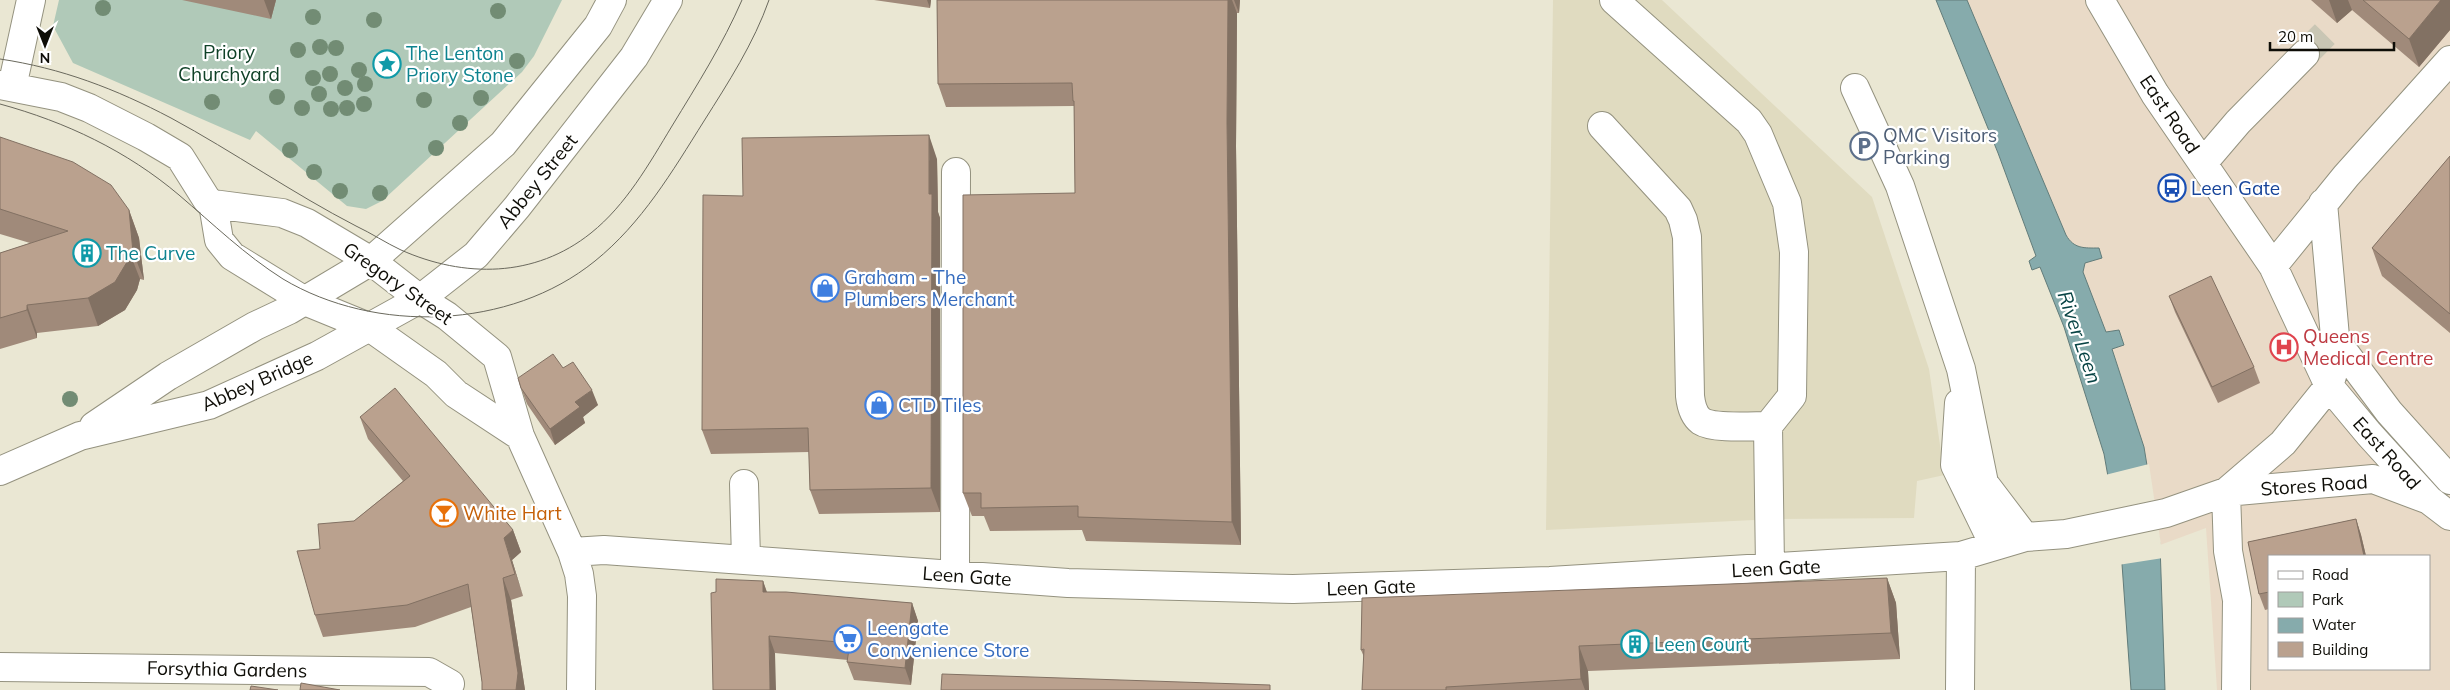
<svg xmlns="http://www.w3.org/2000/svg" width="2450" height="690" font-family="Mulish,sans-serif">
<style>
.built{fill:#e0dbc0}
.medical{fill:#e9dac7;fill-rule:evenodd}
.green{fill:#b0c9b8}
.water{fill:#86abac;stroke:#627c7a}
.pier{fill:#eae7d3}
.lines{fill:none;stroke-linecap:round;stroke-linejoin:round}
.minor-tunnel{stroke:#c9c6b4;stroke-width:28;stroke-dasharray:28 14;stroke-linecap:butt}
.minor-casing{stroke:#94927f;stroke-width:30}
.major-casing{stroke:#94927f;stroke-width:30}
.minor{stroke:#fff;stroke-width:28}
.major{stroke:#fff;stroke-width:28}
.tram{stroke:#6a695d;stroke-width:1}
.tree{fill:#728c74}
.wall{fill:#a08a7a}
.shaded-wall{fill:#827163}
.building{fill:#baa18e;stroke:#827163}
.labels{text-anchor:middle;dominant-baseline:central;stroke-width:4.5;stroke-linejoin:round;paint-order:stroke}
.park-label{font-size:19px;fill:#0f4127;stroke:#fff}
.culture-label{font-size:19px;fill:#0d838f;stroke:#fff;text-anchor:start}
.street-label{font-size:19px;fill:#0e0d07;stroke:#fff}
.service-label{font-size:19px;fill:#4e5e75;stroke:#fff;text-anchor:start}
.transit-label{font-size:19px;fill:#164399;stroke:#fff;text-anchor:start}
.shop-label{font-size:19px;fill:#366cbe;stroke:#fff;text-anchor:start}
.health-label{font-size:19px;fill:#be3a42;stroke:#fff;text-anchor:start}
.food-label{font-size:19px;fill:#c56008;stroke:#fff;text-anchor:start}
.water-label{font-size:20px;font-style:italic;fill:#074344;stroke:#fff}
</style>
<rect width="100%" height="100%" fill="#eae7d3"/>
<path class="built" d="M1553,0H1662L1872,197L1929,369L1941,452L1949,474L1917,481L1914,518L1775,519L1546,530Z"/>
<path class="medical" d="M1967,0H2450V690H2217L2206,528L2160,545L2144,447L2112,349L2124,344L2119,330L2106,332L2083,272L2085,263L2102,258L2099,248H2080L2070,241L2066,235ZM2269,556H2429V669H2269Z"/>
<path class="green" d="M59,0H562L534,56L522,72L382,201L366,209L347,206L256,131L250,140L73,63L53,26Z"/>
<path class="water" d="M1936,0H1967L2066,235C2074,249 2084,248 2099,248L2102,258L2085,263L2083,272L2106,332L2119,330L2124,345L2112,349L2144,447L2160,545L2165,690H2131L2121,550L2104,454L2064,327L2040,267L2032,270L2029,261L2036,256L1998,153Z"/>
<path class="pier" d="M2149,464L2163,558L2118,565V550L2105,475Z"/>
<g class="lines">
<path class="minor-tunnel" d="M2305,54L2325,34"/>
<g class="minor-casing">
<path id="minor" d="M1614,0L1749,121L1758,134L1787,203L1794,252L1792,396L1768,426
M2100,0L2155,94L2273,266L2329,386L2369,434L2429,500L2450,516
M0,85L61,97L89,108L146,137L180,157L207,200L213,204L282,213L307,223L371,261L420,299L447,316L497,357L520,436L572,552L579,574L582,596L581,690
M12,87L31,0
M1855,88L1900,186L1961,369L1984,483L2025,537
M1602,126L1678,209L1683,220L1687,237L1690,396C1691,405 1693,415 1701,421C1713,429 1752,426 1768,426L1770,567
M2203,163L2238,122L2305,54
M213,204L219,240L232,256L305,301L371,328L436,374L456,394L520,436
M2273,266L2346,176L2450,60
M2336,341L2389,412L2450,480
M1959,403L1955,465L1994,545
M744,484L746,559
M2226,492L2283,443L2329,386L2337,359L2323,203
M2226,492L2228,551L2237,600L2236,690
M572,552L604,550L1068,583L1293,589L1550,581L1961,556L2025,537L2066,534L2166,513L2226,492L2373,479L2429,500
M955,575L956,172
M0,667L429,672L450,684
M1960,690L1961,556"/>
</g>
<g class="major-casing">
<path id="major" d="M94,426L168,376L255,326L289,310L371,261L503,144L598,26L612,0
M0,471L80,436L209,405L317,356L420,299L476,255L517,207L634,57L668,0"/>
</g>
<use href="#minor" class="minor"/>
<use href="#major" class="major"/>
<path class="tram" d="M0,59C61,68 116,89 171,118C234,152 292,193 356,226C371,233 386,243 401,250C464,278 535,278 591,233C626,205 649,164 672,126C697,85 723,44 742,0
M0,104C66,122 127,151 179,195C213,224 245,255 283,279C375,334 510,330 595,261C642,223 672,172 704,121C728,83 754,43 769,0"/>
</g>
<g class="tree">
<circle cx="103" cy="8" r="8"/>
<circle cx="498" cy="11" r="8"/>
<circle cx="313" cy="17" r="8"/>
<circle cx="374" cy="20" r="8"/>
<circle cx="320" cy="47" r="8"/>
<circle cx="336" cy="48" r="8"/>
<circle cx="298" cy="50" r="8"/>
<circle cx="517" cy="61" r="8"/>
<circle cx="359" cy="70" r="8"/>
<circle cx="330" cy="74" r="8"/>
<circle cx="313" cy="78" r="8"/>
<circle cx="365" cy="84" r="8"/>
<circle cx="345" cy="88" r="8"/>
<circle cx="319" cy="94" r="8"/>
<circle cx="277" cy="97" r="8"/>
<circle cx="481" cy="98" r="8"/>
<circle cx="424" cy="100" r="8"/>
<circle cx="212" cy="102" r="8"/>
<circle cx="364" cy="104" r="8"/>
<circle cx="302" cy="108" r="8"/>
<circle cx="347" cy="108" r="8"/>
<circle cx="331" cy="109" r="8"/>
<circle cx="460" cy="123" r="8"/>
<circle cx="436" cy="148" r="8"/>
<circle cx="290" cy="150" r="8"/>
<circle cx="314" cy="172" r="8"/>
<circle cx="340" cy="191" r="8"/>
<circle cx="380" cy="193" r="8"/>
<circle cx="70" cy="399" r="8"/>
</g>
<path class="wall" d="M182,0H276L271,19Z
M874,0H931L930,8Z
M937,0H1240L1239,13H1237L1236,146L1241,545L1086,541L1082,530L990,531L984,516H972L963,493L1075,193L1074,106L946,107L938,84Z
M2311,0H2450V30L2419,67L2352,10L2337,23Z
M0,137L129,210L139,238L144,280L140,279L137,290L125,310L98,326L37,333V338L0,349V253L30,243L0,234Z
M2450,156V333L2382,276L2372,248Z
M937,159L938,212L940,218V512L819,514L810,490L809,452L711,454L702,430L743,196Z
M2169,296L2254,367L2260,383L2218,403L2175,312Z
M563,368L598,405L583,417L585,423L555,445L527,404L521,388Z
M360,417L513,530L521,552L512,560L523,596L511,600L525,690H482V682L471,607L415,627L323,637L315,615L354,521L403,481L368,439Z
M2356,519L2361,535L2366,556H2269V609L2265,610L2259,594L2248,542Z
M1887,578L1896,603L1900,659L1588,671L1589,690H1362L1364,657L1361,650Z
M763,581L767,592L912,603L918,621L911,685L854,680L847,662L848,660L775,653L716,592Z"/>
<path class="shaded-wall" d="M264,0H276L271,19Z
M927,0H931L930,8Z
M1228,0H1232L1237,13L1236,146L1241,545L1232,522L1227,122Z
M1234,0H1240L1239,13Z
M2329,0H2348L2352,10L2337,23Z
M2441,0H2450V30L2419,67L2409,39Z
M929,135L937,159L938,212L940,218V512L931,488Z
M129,210L139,238L144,280L133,252Z
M129,251L140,279L137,290L125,310L98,326L88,298Z
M27,305L37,333V338L27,310Z
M592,390L598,405L583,417L585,423L555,445L550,429L575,402Z
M2356,519L2361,535L2366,556H2364Z
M513,530L521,552L512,560L523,596L504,538Z
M503,578L511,600L525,690H516Z
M1887,578L1896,603L1900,659L1891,633Z
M763,581L769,599L763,592Z
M912,603L918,621L911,685L905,668Z
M769,636L775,653L776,690H770Z
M1579,646L1588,671L1589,690H1585L1581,679Z"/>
<path class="building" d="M937,0H1228L1227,122L1232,522L1078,517V506L981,508V493H963V195L1075,193L1074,101H1073L1072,83L938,84Z
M2363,0H2441L2409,39Z
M929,135V194H932L931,488L810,490L808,428L702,430L703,195L743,196L742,138Z
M0,137L73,162L111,185L129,210L133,252L129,251L127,262L115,282L88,298L27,305V310L0,318V253L68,231L0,209Z
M2450,156V314L2372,248Z
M2211,276L2254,367L2212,387L2169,296Z
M553,354L563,368L573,362L592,390L575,402L580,407L550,429L521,388L518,378Z
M395,388L513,530L504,538L515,574L503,578L518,673L516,690H482V682L468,584L407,605L315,615L297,551L320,549L318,524L354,521L410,476L360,417Z
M2356,519L2364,556H2269V592L2259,594L2248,542Z
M1887,578L1891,633L1579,646L1581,679L1446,687V690H1362L1364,649L1361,650L1362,598Z
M716,579L763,581V592H786L912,603L905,668L847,662L850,643L769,636L770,690H713L711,593L716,592Z
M942,674L1270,685V690H941Z
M301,683L340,690H300Z
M251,686L278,690H250Z"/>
<defs>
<g id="sight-ring" transform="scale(1.4375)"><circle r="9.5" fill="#fff" stroke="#0f9aa8" stroke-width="1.5"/><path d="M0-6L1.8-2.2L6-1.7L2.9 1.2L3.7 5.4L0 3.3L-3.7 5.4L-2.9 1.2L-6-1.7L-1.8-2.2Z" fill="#0f9aa8"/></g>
<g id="parking-ring" transform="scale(1.4375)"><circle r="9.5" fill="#fff" stroke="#5c6f8a" stroke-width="1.5"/><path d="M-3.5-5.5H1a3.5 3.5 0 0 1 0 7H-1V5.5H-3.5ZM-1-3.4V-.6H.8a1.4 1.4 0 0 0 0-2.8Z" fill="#5c6f8a"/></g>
<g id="bus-ring" transform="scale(1.4375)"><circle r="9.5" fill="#fff" stroke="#1a4fb4" stroke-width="1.5"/><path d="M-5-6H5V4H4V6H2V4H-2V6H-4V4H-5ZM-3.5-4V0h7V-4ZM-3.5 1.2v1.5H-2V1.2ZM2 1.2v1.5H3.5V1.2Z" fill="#1a4fb4"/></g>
<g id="building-ring" transform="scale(1.4375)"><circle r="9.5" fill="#fff" stroke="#0f9aa8" stroke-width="1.5"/><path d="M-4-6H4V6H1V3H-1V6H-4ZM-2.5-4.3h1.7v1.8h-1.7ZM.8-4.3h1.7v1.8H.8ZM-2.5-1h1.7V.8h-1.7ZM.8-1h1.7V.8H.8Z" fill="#0f9aa8"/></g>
<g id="shop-ring" transform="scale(1.4375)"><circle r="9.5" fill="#fff" stroke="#3f7fe0" stroke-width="1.5"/><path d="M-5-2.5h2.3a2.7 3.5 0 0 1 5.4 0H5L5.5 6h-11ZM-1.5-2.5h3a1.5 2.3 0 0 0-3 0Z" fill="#3f7fe0"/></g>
<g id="hospital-ring" transform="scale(1.4375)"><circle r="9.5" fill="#fff" stroke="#e0444e" stroke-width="1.5"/><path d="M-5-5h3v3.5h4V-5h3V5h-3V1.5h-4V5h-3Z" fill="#e0444e"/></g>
<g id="bar-ring" transform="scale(1.4375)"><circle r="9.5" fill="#fff" stroke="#e8710a" stroke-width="1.5"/><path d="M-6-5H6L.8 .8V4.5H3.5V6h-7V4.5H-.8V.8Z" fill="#e8710a"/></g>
<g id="supermarket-ring" transform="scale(1.4375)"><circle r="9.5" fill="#fff" stroke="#3f7fe0" stroke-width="1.5"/><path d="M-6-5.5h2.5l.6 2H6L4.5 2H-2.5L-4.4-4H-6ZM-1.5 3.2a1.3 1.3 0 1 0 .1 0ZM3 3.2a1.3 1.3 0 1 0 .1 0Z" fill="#3f7fe0"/></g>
</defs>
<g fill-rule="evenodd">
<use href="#sight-ring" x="387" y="64"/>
<use href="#parking-ring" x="1864" y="146"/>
<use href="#bus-ring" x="2172" y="188"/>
<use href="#building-ring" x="87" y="253"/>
<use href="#shop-ring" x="825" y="288"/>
<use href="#hospital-ring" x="2284" y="347"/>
<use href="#shop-ring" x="879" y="405"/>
<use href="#bar-ring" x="444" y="513"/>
<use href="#supermarket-ring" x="848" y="639"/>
<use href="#building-ring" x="1635" y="644"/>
</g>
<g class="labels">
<g class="park-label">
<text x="229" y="52">Priory<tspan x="229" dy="22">Churchyard</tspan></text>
</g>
<g class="culture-label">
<text x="406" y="53">The Lenton<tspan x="406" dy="22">Priory Stone</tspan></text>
<text x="106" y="253">The Curve</text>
<text x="1654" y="644">Leen Court</text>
</g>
<g class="street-label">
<text transform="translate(2170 114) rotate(56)">East Road</text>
<text transform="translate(537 181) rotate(-51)">Abbey Street</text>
<text transform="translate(398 283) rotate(35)">Gregory Street</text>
<text transform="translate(257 381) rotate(-24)">Abbey Bridge</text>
<text transform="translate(2387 453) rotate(48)">East Road</text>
<text transform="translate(2314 485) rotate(-4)">Stores Road</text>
<text transform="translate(1776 568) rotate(-3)">Leen Gate</text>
<text transform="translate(967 576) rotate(4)">Leen Gate</text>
<text transform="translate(1371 587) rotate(-2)">Leen Gate</text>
<text transform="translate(227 669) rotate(1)">Forsythia Gardens</text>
</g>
<g class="service-label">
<text x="1883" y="135">QMC Visitors<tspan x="1883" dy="22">Parking</tspan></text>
</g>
<g class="transit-label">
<text x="2191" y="188">Leen Gate</text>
</g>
<g class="shop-label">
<text x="844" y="277">Graham - The<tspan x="844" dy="22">Plumbers Merchant</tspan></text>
<text x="898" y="405">CTD Tiles</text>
<text x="867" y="628">Leengate<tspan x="867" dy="22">Convenience Store</tspan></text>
</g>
<g class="health-label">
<text x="2303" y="336">Queens<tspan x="2303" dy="22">Medical Centre</tspan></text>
</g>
<g class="food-label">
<text x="463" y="513">White Hart</text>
</g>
<g class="water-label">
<text transform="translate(2080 337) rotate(71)">River Leen</text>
</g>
</g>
<rect x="2268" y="555" width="162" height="115" fill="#ffffff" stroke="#9f9e9c"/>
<rect x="2278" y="571" width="25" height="8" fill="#ffffff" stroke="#9f9e9c"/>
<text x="2312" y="580" font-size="15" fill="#0e0d07">Road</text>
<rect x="2278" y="592" width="25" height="15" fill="#b0c9b8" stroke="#9f9e9c"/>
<text x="2312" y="605" font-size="15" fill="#0e0d07">Park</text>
<rect x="2278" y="618" width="25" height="15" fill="#86abac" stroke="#9f9e9c"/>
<text x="2312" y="630" font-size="15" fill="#0e0d07">Water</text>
<rect x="2278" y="642" width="25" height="15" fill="#baa18e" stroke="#9f9e9c"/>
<text x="2312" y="655" font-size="15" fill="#0e0d07">Building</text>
<g transform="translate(45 45) rotate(180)" stroke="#ffffff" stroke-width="4" paint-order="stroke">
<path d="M0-4L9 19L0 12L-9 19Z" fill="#0e0d07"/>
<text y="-8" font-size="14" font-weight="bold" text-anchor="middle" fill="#0e0d07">N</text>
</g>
<path d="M2270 42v8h124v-8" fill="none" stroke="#0e0d07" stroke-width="2.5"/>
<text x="2278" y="42" font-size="15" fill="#0e0d07" stroke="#ffffff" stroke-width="4" paint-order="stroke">20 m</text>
</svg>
